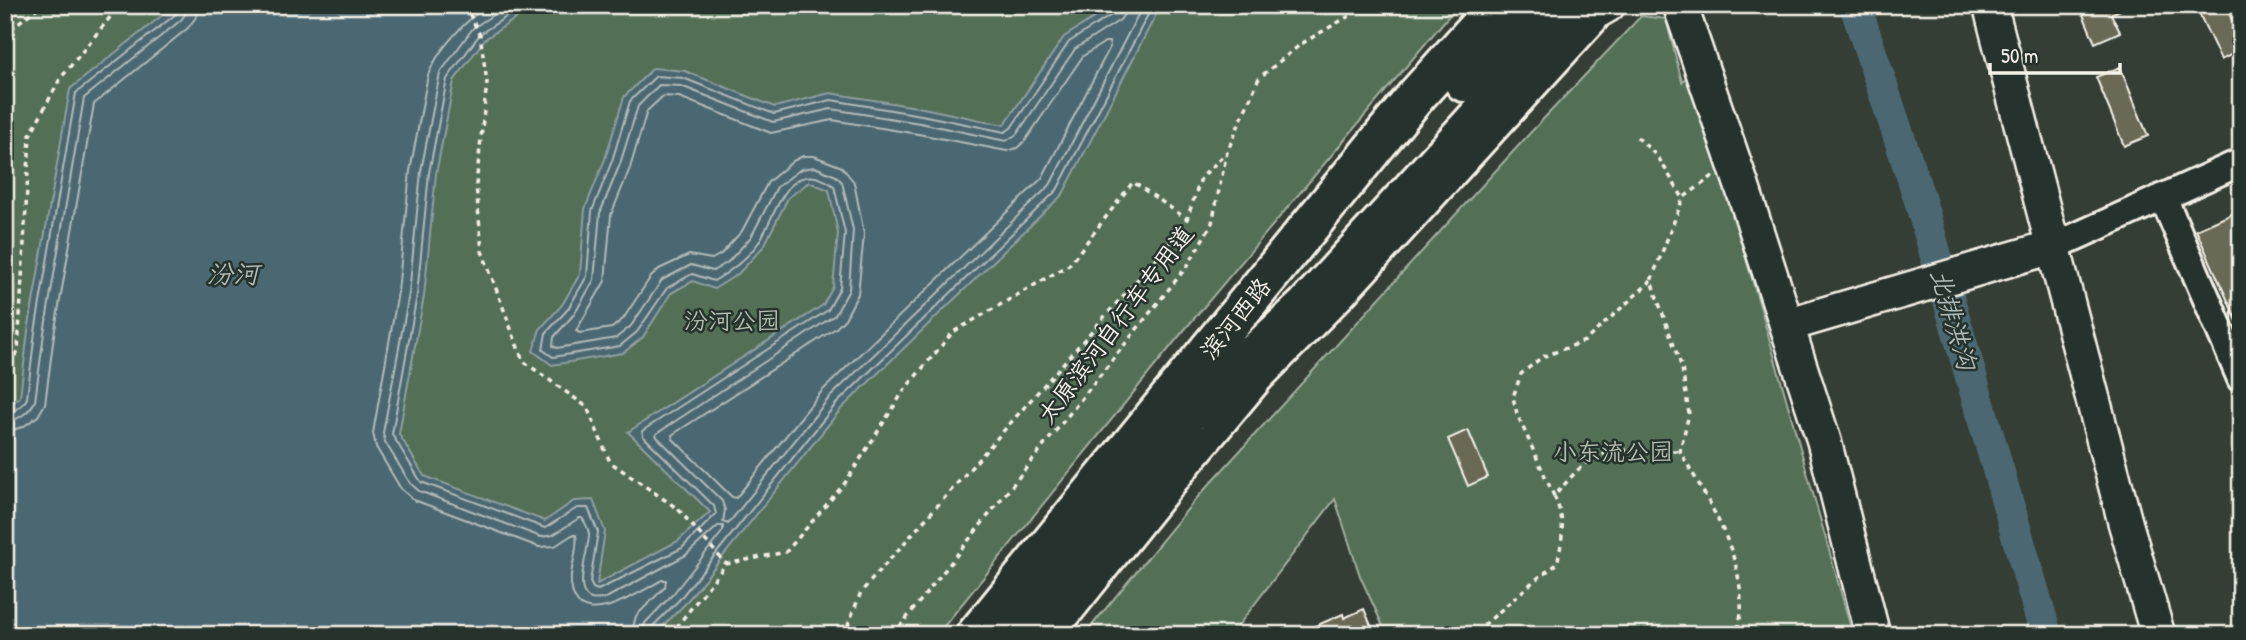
<svg xmlns="http://www.w3.org/2000/svg" width="2246" height="640" font-family="'Patrick Hand','LXGW WenKai TC',sans-serif">
<style>
.green{fill:#526f57;stroke:#a3b0a0;stroke-width:2}
.water{fill:#4c6872;stroke:#8f9fa1;stroke-width:2}
.lines{fill:none;stroke-linecap:round;stroke-linejoin:round}
.shore{stroke:#b1bab9;stroke-width:2}
.river{stroke:#4c6872;stroke-width:32}
.building{fill:#6b6955;stroke:#f4f1e8;stroke-width:2}
.minor-casing{stroke:#f4f1e8;stroke-width:32}
.major-casing{stroke:#f4f1e8;stroke-width:38}
.highway-casing{stroke:#f4f1e8;stroke-width:44}
.path{stroke:#f4f1e8;stroke-width:3.5;stroke-dasharray:5 5;stroke-linecap:butt}
.minor{stroke:#26332d;stroke-width:26}
.major{stroke:#26332d;stroke-width:33}
.highway{stroke:#26332d;stroke-width:38}
.labels{text-anchor:middle;dominant-baseline:central;stroke-width:5;stroke-linejoin:round;paint-order:stroke}
.street-label{font-size:24px;fill:#f4f1e8;stroke:#26332d}
.park-label{font-size:24px;fill:#b3bdae;stroke:#26332d}
.water-label{font-size:26px;font-style:italic;fill:#b1bab9;stroke:#26332d}
</style>
<rect width="100%" height="100%" fill="#343e35"/>
<filter id="ink" filterUnits="userSpaceOnUse"><feTurbulence type="fractalNoise" baseFrequency=".0143" numOctaves="2"/><feDisplacementMap in="SourceGraphic" scale="14" xChannelSelector="R" yChannelSelector="G"/><feConvolveMatrix kernelMatrix="1 2 1 2 8 2 1 2 1" color-interpolation-filters="sRGB"/></filter>
<g filter="url(#ink)">
<path class="green" d="M5,5H1458L1176,340L937,635H5Z
M1641,16L1666,19L1682,82L1691,72L1762,313L1853,635H1387L1360,576L1335,499L1231,635H1084L1196,499L1531,132Z"/>
<path class="water" d="M175,5H536L485,39L454,81L436,174L424,296L399,434L424,476L545,521L574,501L593,500L605,531L597,584L678,541L710,512L628,432L823,305L833,287L838,233L829,190L809,182L788,198L764,246L738,274L714,289L693,281L671,293L643,337L623,353L552,365L533,351L540,329L562,305L580,274L585,209L605,159L624,97L653,68L685,71L775,107L830,93L923,108L1004,125L1064,37L1114,5H1161L1063,194L841,409L684,605L654,635H5V408L20,397L28,331L70,89Z"/>
<g class="lines">
<path class="shore" d="M488,5C466,20 438,49 428,75L410,171L398,292L373,433L376,447L401,489L414,500L539,547L555,546L572,535H576C579,551 569,568 571,584C576,636 641,591 662,580H666L665,587L636,616L631,635
M508,5L473,28L440,73L421,171L409,294L383,433L385,442L410,483L419,491L541,537L553,535L579,518H582C585,522 588,529 589,534C590,551 564,610 606,598L686,555L718,526H723V531L673,594L645,623L641,635
M524,5L480,34L447,79L429,173L417,295L392,434L421,482L545,528L577,508H588L598,532L590,582L593,588L598,590L682,548L716,514L714,506L643,436L642,431L828,310L840,288L845,233L834,186C789,153 777,213 759,242C748,258 731,271 714,281L692,274L667,288L637,332L620,346L553,357L543,350L546,333L568,309L587,276L592,211L612,161L630,101L656,76L683,78L774,114L831,100L921,115L1005,132L1011,128L1069,42L1113,14L1117,5
M1126,5L1125,13L1120,20L1075,49L1017,134L1006,141L920,123L831,109L773,122L681,86L659,85L638,106L620,164L600,213L594,280L575,313L554,337L553,346L557,348L616,338L631,326L662,280L691,265L713,271L728,262L751,237L777,187L801,169L815,167L836,176L842,182L853,230L849,290L835,315L656,434L657,437L722,501L725,510L723,522L728,524L829,398L1050,185L1143,5
M1105,42H1109L1110,47L1042,178L822,391L736,498L732,497L673,439L672,435L836,328L845,319L858,294L864,234L854,182L842,167L814,156H803L793,161L768,182L742,231L721,254L712,259L689,255L659,269L650,278L623,319L612,328L580,333L576,331L605,281L611,215L630,168L647,111L663,96L679,97L771,133L832,120L918,134L1007,151L1017,148L1025,141L1083,56Z
M5,413C13,413 24,405 27,398L35,332L76,93L176,14L178,5
M5,422C17,421 30,412 35,401L44,333L84,98L181,20L186,13L187,5
M5,432L23,427L38,416L45,404L54,335L94,104L188,28L196,17L198,5
M650,635L652,627L679,600L836,404L1057,190L1153,5"/>
<path class="river" d="M1855,5L1919,197L2046,635"/>
</g>
<path class="building" d="M2079,5H2131L2111,14L2120,32L2095,43Z
M2195,5H2225L2241,39V50L2221,60Z
M2120,67L2148,136L2124,146L2096,77Z
M2241,210V330L2196,230Z
M1468,430L1488,477L1468,486L1448,439Z
M1364,609L1375,635H1316L1313,627L1343,614L1344,618Z"/>
<g class="lines">
<g class="minor-casing">
<path id="minor" d="M2163,197L2241,379
M2055,246L2241,162
M1051,635L1188,464L1260,378L1345,292L1594,20"/>
</g>
<g class="major-casing">
<path id="major" d="M1680,5L1741,183L1824,441L1873,635
M1990,5L2125,522L2158,635
M1558,34L1608,5
M1787,325L2055,246"/>
</g>
<g class="highway-casing">
<path id="highway" d="M1464,82L1535,5
M1194,410L1305,307L1580,5
M976,635L1416,96L1498,5
M1014,635L1183,423"/>
</g>
<path class="path" d="M465,5L480,35L487,82L476,185L482,251L523,361L587,407L610,462L678,509L726,564
M5,37L13,27L41,5
M1637,137L1658,157L1683,198
M1713,176L1683,198L1651,281L1682,368L1689,414L1680,451C1706,498 1740,547 1741,602C1742,613 1739,624 1737,635
M5,373L18,351L30,135L60,79L120,5
M1554,496L1517,414L1513,397L1521,374L1542,357L1585,341L1651,281
M670,635L726,564L786,552L845,483L905,389L953,332L1069,265L1133,182L1187,219
M844,635L861,592L1175,237L1187,219L1201,178L1227,152
M893,635L1188,265L1212,223L1227,152L1259,78L1301,44L1368,5
M1483,635V626L1535,580L1557,564C1563,537 1566,522 1554,496C1565,485 1576,469 1589,461C1616,444 1650,452 1680,451"/>
<use href="#minor" class="minor"/>
<use href="#major" class="major"/>
<use href="#highway" class="highway"/>
</g>
</g>
<g class="labels">
<g class="street-label">
<text transform="translate(1235 318) rotate(-51)">滨河西路</text>
<text transform="translate(1115 324) rotate(-53)">太原滨河自行车专用道</text>
</g>
<g class="park-label">
<text x="732" y="320">汾河公园</text>
<text x="1613" y="451">小东流公园</text>
</g>
<g class="water-label">
<text x="233" y="273">汾河</text>
<text transform="translate(1954 319) rotate(74)">北排洪沟</text>
</g>
</g>
<rect width="2246" height="640" fill="none" stroke="#26332d" stroke-width="28"/>
<rect x="14" y="14" width="2218" height="612" fill="none" stroke="#f4f1e8" stroke-width="2.5" filter="url(#ink)"/>
<path d="M1990 63v10h130v-10" fill="none" stroke="#f4f1e8" stroke-width="3.5"/>
<text x="2001" y="63" font-size="21" fill="#f4f1e8" stroke="#26332d" stroke-width="5" paint-order="stroke">50 m</text>
</svg>
